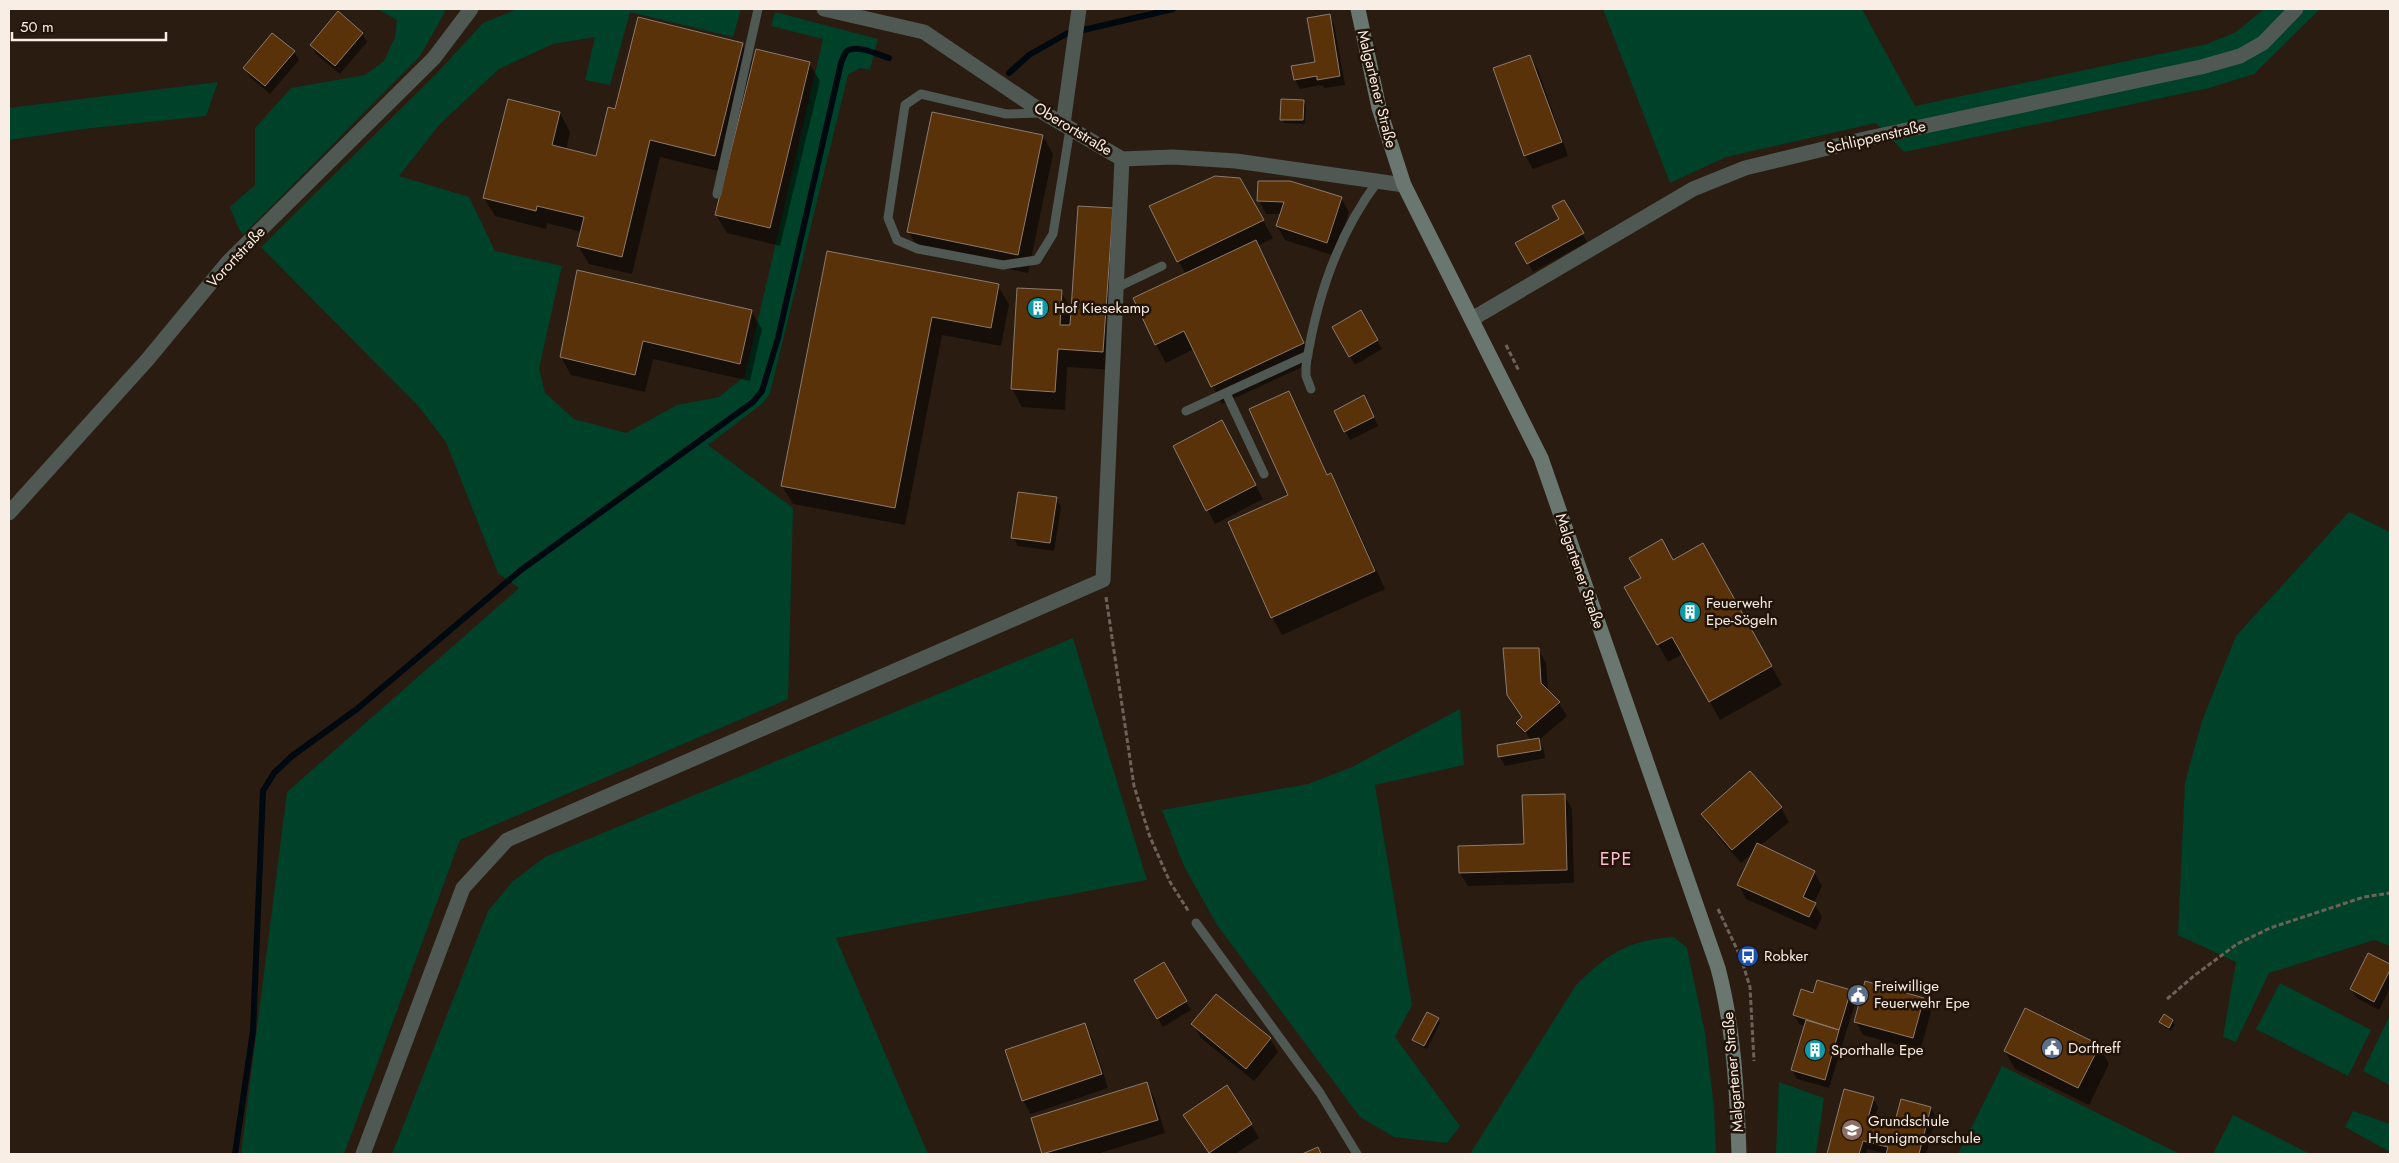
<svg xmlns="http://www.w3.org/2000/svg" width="2399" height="1163" font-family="Jost,sans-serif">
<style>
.green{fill:#004129}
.shadow{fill:#0007}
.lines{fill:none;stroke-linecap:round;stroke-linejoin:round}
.stream{stroke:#000810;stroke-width:6}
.building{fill:#5a320a;stroke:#8c7a6c}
.path{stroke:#6e6157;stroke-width:3;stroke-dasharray:5 2.5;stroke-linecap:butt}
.lane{stroke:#4f5853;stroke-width:9}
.street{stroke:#4f5853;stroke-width:15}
.secondary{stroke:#697770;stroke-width:15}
.labels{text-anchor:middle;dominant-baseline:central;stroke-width:5;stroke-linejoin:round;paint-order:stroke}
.street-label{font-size:15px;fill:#f8eee6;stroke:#211308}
.poi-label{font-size:15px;fill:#f8eee6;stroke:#211308;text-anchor:start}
.quarter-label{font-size:18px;letter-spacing:1px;fill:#fdbcd4;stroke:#211308}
</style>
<rect width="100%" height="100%" fill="#2a1c11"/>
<path class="green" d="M377,9H444L445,12L420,56L243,235L238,227L230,207L255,185V128L291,88L365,75L384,61L395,37L397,20Z
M517,9H741L733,37L630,12L610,85L585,80L595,37L553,44L499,69L440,124L399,176L469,197L495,251L562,266L539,368L545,393L574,419L626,433L677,405L719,397L745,376L823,39L771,26L775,12L878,39L870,70L860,68L848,75L770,393L763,403L708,445L793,508L788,699L460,840L344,1154H241L287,792L519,588L498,573L446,442L419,407L261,247L437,73L483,23Z
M1603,9H1862L1915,106L2207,44L2236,32L2264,9H2320L2254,74L2209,88L1904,152L1876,123L1726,157L1670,183Z
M218,82L206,116L83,129L9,140V108Z
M2349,512L2390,532V946L2374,940L2269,973L2236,1042L2223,1037L2236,962L2178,935L2185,782L2202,721L2236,636Z
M1073,638L1147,880L836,938L928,1154H392L488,911L512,882L545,857Z
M1460,709L1464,765L1375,785L1412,1005L1395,1037L1460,1126L1447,1143L1394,1137L1360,1117L1217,925L1184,866L1162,810L1308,784L1352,767Z
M1674,937L1687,948L1705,1033L1714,1107L1716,1154H1470L1576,985C1610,952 1627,941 1674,937Z
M2280,983L2371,1030L2348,1076L2256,1029Z
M2390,1015V1085L2363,1071Z
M2002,1066L2180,1154H1958Z
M1779,1082L1824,1098L1816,1154H1776Z
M2353,1111L2390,1124V1152L2345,1127Z
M2233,1115L2310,1154H2213Z"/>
<path class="shadow" d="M1329,15L1334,24L1345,85L1324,88L1322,85L1300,89L1295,80L1293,67L1316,63Z
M362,33L367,42L340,74L316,54L311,45Z
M742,44L753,64L809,63L820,81L780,246L727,233L716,215L726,173L660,157L632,274L589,264L578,246L582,232L547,223L546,229L495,216L484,198L560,113L570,132L566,150L597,158L616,111Z
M294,52L299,60L270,94L250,77L245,68Z
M1530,56L1538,70L1568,156L1533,169L1525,155Z
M1303,101L1306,105L1305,124L1284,123L1282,119Z
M1043,136L1053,154L1028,273L919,250L909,232Z
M1239,179L1273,238L1258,246L1313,362L1222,404L1194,349L1166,363L1156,345L1186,274L1178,261Z
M1341,198L1349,212L1335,256L1285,240L1277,226L1281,214H1266L1259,200Z
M1564,202L1587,242L1533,272L1517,244L1561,220Z
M1112,209L1113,370L1067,367L1065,410L1022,407L1012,389L1061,292L1072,311Z
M828,253L998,286L1009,304L1001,346L942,335L905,525L793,504L782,486Z
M751,311L762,329L750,381L653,359L645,392L571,375L561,357Z
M1360,312L1382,349L1355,365L1333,328Z
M1289,393L1299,410H1296L1328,481L1331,475L1341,493L1385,589L1282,635L1272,617L1290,496Z
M1368,406L1378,426L1350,440L1345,431Z
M1229,435L1263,499L1215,524L1174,446Z
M1056,498L1061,507L1054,551L1018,546L1013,537Z
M1702,544L1782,685L1720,720L1683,654L1668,662L1626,588Z
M1538,649L1546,663L1548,691L1559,703L1567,716L1539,740L1543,748L1545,758L1505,766L1500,757L1531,741L1524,729L1522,730L1525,736L1517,723L1523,718Z
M1750,773L1781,808L1789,822L1760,846L1814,872L1822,886L1814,903L1822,917L1816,930L1746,899L1739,885L1755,851L1741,863L1710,827L1702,814Z
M1564,795L1572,809L1574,883L1468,886L1460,873L1525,845Z
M2369,955L2390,966V988L2379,1010L2357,998L2351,989Z
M1163,964L1191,1010L1163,1027L1136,981Z
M1850,991L1856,1000L1829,1088L1797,1079L1792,1070L1805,1026L1799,1024L1794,1015L1814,995Z
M1923,999L1931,1012L1920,1051L1863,1035L1856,1022Z
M1438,1019L1440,1023L1427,1049L1416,1044L1414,1040Z
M2172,1021L2175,1025L2171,1031L2163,1026L2161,1022Z
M1193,1024L1270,1039L1278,1052L1254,1081L1201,1038Z
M1084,1025L1092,1038L1108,1088L1031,1114L1023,1100Z
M2099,1046L2109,1064L2089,1105L2015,1069L2005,1051Z
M1146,1084L1154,1097L1165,1133L1097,1154H1043L1033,1119Z
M1873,1098L1878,1107L1874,1121L1895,1127L1931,1108L1936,1117L1926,1154H1888L1867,1149L1866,1154H1829Z
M1184,1115L1251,1124L1259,1138L1235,1154H1209Z"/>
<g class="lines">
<path class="stream" d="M1009,73L1029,55L1066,34L1173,9
M235,1154L253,1031L263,791L274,773L292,756L357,709L521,570L753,402L762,391L778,338L841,63C842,60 844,55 846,52C855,43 879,55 889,58"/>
</g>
<path class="building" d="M338,11L363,33L335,66L310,45Z
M1330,14L1340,76L1317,80V76L1294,80L1291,66L1315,62L1307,18Z
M638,17L743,43L715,156L650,140L622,257L577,246L584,217L537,206L536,211L483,198L508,99L560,112L552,145L596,156L608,107L615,109Z
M272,33L295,51L265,86L243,68Z
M756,49L810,62L770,228L715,215Z
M1530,55L1562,142L1524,156L1493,68Z
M1281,99L1304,100L1303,120H1280Z
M932,112L1043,135L1018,255L907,232Z
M1215,176L1240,178L1264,220L1177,262L1149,206Z
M1258,181H1290L1342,197L1327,243L1276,226L1284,202L1257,201Z
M1564,200L1584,233L1527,264L1515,243L1559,219L1552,206Z
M1078,206L1113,208L1103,352L1058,349L1055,392L1011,389L1017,288L1062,290L1060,325H1070Z
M1256,240L1304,343L1211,387L1184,331L1155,345L1133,298Z
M827,251L999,284L991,328L932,317L895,508L781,486Z
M577,270L752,310L740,364L643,341L635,375L560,357Z
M1361,310L1378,340L1349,357L1332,327Z
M1289,391L1327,475L1331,473L1375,571L1271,618L1228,522L1288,495L1249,409Z
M1364,395L1374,417L1344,432L1334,411Z
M1222,420L1256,485L1206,511L1173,446Z
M1018,492L1057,497L1050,543L1011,538Z
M1662,539L1673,560L1703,543L1772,666L1709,702L1672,637L1657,645L1624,587L1641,578L1629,558Z
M1503,648H1539L1541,683L1560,702L1525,732L1516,723L1522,717L1507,695Z
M1539,738L1541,750L1498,757L1497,745Z
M1750,771L1782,807L1732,850L1701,814Z
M1565,794L1567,870L1459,873L1458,846L1524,844L1522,795Z
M1757,843L1815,871L1803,897L1816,903L1809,917L1737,885Z
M2368,953L2390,964V970L2374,1002L2350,989Z
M1164,962L1187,1001L1157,1019L1134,980Z
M1817,980L1851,990L1839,1030L1793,1015L1801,989L1813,993Z
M1865,981L1924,998L1913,1038L1854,1022Z
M1216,994L1271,1038L1246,1069L1191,1024Z
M2025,1008L2100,1045L2078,1088L2004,1051Z
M1427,1012L1439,1018L1424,1046L1412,1040Z
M2164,1014L2173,1020L2169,1028L2159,1022Z
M1806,1020L1839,1030L1825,1080L1791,1070Z
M1085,1023L1102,1074L1022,1101L1005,1050Z
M1147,1082L1158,1120L1042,1154L1031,1118Z
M1227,1085L1252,1124L1209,1153L1183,1115Z
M1844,1089L1874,1097L1868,1118L1894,1125L1901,1099L1931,1107L1919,1154H1886L1888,1147L1863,1141L1859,1154H1827Z
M1318,1147L1321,1154H1302Z"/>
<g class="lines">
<path class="path" d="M1506,345L1519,371
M1106,597L1134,786L1150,837L1170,882L1189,912
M1718,909L1741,958L1750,987L1754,1061
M2167,999L2195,975L2237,944L2270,928L2364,897L2390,893"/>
<path class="lane" d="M1041,113L1006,114L921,94L905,105L888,218L897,240L918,249L1003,265L1037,260L1053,234L1070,129
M717,194L758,9
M1116,288L1162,266
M1311,389L1306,376V366C1316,300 1338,234 1378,181
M1226,393L1264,474
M1186,411L1308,355
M1196,923L1320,1093L1357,1154"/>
<path class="street" d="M824,9L924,32L1044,113L1122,159L1173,157L1236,161L1404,185
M1063,124L1079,9
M1472,319L1693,189L1745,168L1869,138L2201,67L2240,56L2263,43L2296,9
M9,513L148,359L228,262L434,58L471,9
M363,1154L463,888L507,840L1103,580L1122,159"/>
<path class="secondary" d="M1358,9L1379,108L1404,185L1541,458L1718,968C1734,1029 1737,1091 1739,1154"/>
</g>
<defs>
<g id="building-disc" transform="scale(1.125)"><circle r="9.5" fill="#0f9aa8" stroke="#211308"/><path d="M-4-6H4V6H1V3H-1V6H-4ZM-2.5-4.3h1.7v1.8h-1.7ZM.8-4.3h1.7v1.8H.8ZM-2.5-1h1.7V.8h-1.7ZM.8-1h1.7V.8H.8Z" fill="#fff"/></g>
<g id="bus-disc" transform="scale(1.125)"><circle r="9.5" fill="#1a4fb4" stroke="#211308"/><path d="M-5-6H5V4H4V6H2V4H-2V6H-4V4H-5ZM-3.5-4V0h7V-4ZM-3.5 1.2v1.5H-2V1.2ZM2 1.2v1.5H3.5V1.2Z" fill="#fff"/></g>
<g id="civic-disc" transform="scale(1.125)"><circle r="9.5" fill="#5c6f8a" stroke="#211308"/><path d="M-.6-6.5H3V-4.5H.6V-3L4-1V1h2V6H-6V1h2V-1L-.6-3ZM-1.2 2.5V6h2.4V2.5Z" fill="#fff"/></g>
<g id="school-disc" transform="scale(1.125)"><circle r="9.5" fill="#8d6e63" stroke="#211308"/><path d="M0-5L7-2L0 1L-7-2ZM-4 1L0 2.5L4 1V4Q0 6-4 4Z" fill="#fff"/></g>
</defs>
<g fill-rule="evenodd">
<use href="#building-disc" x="1038" y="308"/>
<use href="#building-disc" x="1690" y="612"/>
<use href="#bus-disc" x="1748" y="956"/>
<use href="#civic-disc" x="1858" y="995"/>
<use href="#civic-disc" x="2052" y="1048"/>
<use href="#building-disc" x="1815" y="1050"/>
<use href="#school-disc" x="1852" y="1130"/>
</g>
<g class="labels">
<g class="street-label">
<text transform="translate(1377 89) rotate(76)">Malgartener Straße</text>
<text transform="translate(1073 129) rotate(31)">Oberortstraße</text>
<text transform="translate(1876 137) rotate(-13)">Schlippenstraße</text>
<text transform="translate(236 257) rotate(-47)">Vorortstraße</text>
<text transform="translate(1580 571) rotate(71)">Malgartener Straße</text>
<text transform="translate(1733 1072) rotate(-95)">Malgartener Straße</text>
</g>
<g class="poi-label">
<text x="1054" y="308">Hof Kiesekamp</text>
<text x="1706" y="603">Feuerwehr<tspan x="1706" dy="17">Epe-Sögeln</tspan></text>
<text x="1764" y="956">Robker</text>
<text x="1874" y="986">Freiwillige<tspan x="1874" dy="17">Feuerwehr Epe</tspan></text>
<text x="2068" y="1048">Dorftreff</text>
<text x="1831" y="1050">Sporthalle Epe</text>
<text x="1868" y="1121">Grundschule<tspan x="1868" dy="17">Honigmoorschule</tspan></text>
</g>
<g class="quarter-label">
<text x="1616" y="859">EPE</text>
</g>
</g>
<rect width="2399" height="1163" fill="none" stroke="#f8eee6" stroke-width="20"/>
<path d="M12 32v8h154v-8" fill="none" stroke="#f8eee6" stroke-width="2.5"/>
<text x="20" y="32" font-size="15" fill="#f8eee6" stroke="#211308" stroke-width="4" paint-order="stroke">50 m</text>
</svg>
